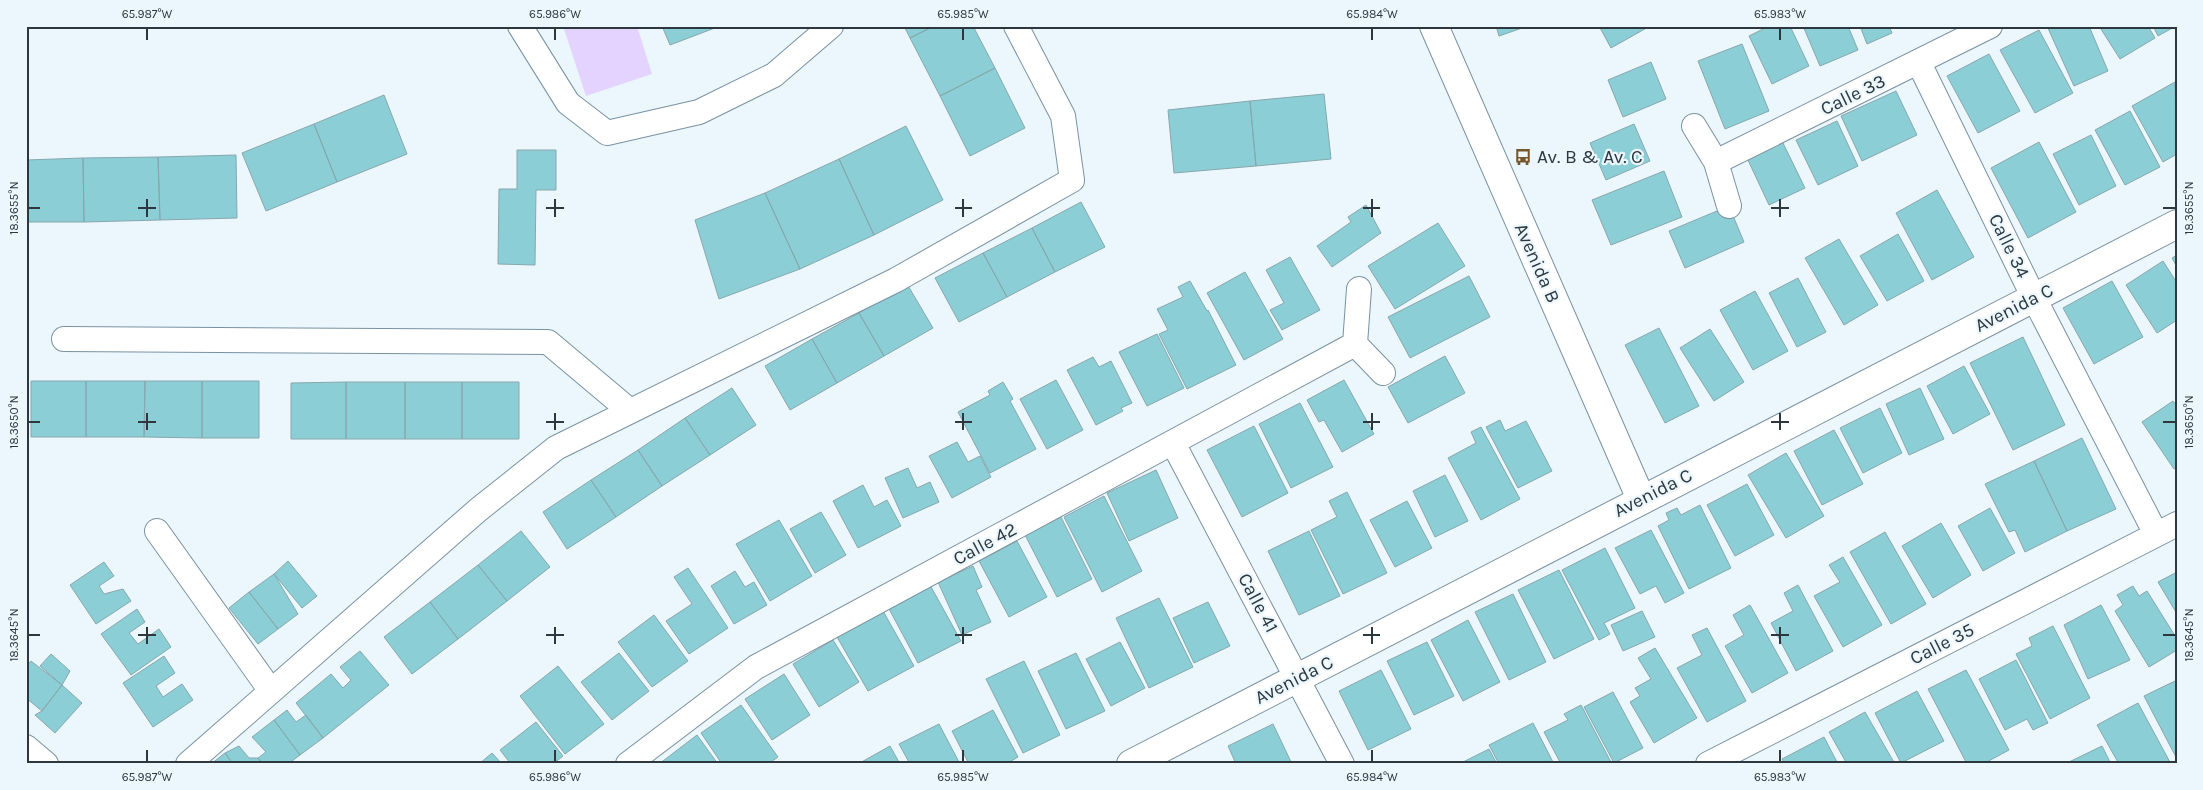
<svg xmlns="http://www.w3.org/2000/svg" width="2203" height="790" font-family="Karla,sans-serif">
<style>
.green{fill:#e4d3fe}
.building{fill:#8bced6;stroke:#86a8ad}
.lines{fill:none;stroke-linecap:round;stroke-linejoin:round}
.minor-casing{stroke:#7992a3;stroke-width:26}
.tertiary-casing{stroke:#7992a3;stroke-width:30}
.minor{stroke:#fff;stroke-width:24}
.tertiary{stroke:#fff;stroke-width:28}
.ticks{fill:none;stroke:#2d373e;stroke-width:2}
.labels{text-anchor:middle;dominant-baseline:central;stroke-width:4.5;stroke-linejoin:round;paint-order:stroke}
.street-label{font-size:19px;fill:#2d373e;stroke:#ebf6fd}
.poi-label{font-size:19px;fill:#2d373e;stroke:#ebf6fd;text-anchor:start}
.neatline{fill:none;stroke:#2d373e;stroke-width:2}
.ticks-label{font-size:12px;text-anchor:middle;fill:#2d373e}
</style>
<rect width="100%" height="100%" fill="#ebf6fd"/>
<path class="green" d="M563,26H637L652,74L586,96Z"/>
<path class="building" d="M662,26H720L670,45Z
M904,26H934L910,38Z
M934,26H973L995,68L940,96L910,38Z
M1496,26H1528L1499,36Z
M1599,26H1650L1611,48Z
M1769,26H1790L1809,66L1772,84L1749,36Z
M1803,26H1848L1858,50L1820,66Z
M1860,26H1889L1892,33L1867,44Z
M2047,26H2089L2108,71L2074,86Z
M2099,26H2148L2155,38L2120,59Z
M2153,26H2176L2158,36Z
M2039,30L2073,93L2035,113L2000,50Z
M1742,44L1769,111L1725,129L1698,61Z
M1989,54L2020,111L1978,133L1947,76Z
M1651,62L1666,99L1623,117L1608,80Z
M995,68L1025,128L970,156L940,96Z
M2175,82L2177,154L2163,162L2132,106Z
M1896,91L1917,135L1862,161L1841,116Z
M1324,94L1331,159L1256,166L1250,101Z
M384,95L407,154L337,182L314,124Z
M1250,101L1256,166L1174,173L1168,110Z
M2130,111L2160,167L2125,185L2095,130Z
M1837,121L1858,166L1818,185L1796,140Z
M314,124L337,182L266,211L242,153Z
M1634,124L1650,161L1606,180L1590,143Z
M906,126L943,200L874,235L839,159Z
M2091,135L2116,186L2079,205L2053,154Z
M1782,141L1805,188L1769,205L1747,158Z
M2039,142L2076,212L2028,238L1991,168Z
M517,150H556V190H536L535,265L498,264L499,189H517Z
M236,155L237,218L160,220L158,157Z
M158,157L160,220L84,222L83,158Z
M83,158L84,222H26V160Z
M839,159L874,235L800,269L765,193Z
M1664,171L1682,217L1611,245L1592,200Z
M1937,190L1974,257L1932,280L1896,213Z
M765,193L800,269L719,299L695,220Z
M1081,202L1105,247L1055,272L1032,228Z
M1366,205L1381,233L1332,267L1317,246L1351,222L1348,217Z
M1729,206L1744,242L1685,268L1669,231Z
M1438,223L1465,266L1395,309L1368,266Z
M1032,228L1055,272L1007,297L983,253Z
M1898,234L1924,281L1887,301L1860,256Z
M1839,239L1878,305L1844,325L1805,258Z
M983,253L1007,297L959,322L935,278Z
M2177,255V267L2172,258Z
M1290,257L1320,310L1282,330L1270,310L1284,303L1266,270Z
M2163,261L2177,283V320L2157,333L2126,285Z
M1245,272L1283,339L1244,360L1207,293Z
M1469,276L1490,317L1410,358L1388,317Z
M1798,278L1826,332L1797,347L1769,293Z
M1190,281L1207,311L1208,310L1236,365L1187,389L1159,334L1168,330L1157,309L1183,297L1178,287Z
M2112,281L2143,337L2094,364L2063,308Z
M907,284L933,328L884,356L859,313Z
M1755,291L1788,351L1753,370L1720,310Z
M859,313L884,356L837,383L812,339Z
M1659,328L1699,406L1665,423L1625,345Z
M1710,329L1744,382L1714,401L1680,348Z
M1157,334L1184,388L1147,406L1119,352Z
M2023,337L2065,425L2013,450L1970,363Z
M812,339L837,383L790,410L765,366Z
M1445,356L1465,393L1408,423L1388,387Z
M1093,357L1099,367L1111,361L1132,403L1121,408L1123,411L1096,425L1067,370Z
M1964,366L1990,414L1953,434L1927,386Z
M1056,380L1083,430L1047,449L1020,399Z
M1344,380L1374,434L1342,452L1324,420L1319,422L1307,400Z
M31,381H86V437H31Z
M86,381H145L144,437H86Z
M145,381H202V438L144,437Z
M202,381H259V438H202Z
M346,382V439H291V383Z
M346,382H405V439H346Z
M405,382H462V439H405Z
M462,382H519V439H462Z
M1003,382L1013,399L1010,401L1036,449L990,473L958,412L990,395L988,391Z
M732,388L756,425L710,455L685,418Z
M1920,388L1944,439L1909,455L1886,404Z
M2173,401L2177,406V467L2174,469L2142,422Z
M1300,403L1333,467L1291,488L1259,424Z
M1880,408L1902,453L1863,473L1840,428Z
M685,418L710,455L662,486L638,450Z
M1500,420L1505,431L1526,421L1552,471L1518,488L1486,427Z
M1254,426L1288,493L1242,517L1207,450Z
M1481,427L1520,499L1481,520L1448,458L1476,443L1471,432Z
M1834,430L1863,484L1822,505L1794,451Z
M2082,438L2116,509L2067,531L2034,461Z
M957,442L968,462L980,456L991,477L952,498L929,456Z
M638,450L662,486L616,517L591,480Z
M1786,453L1824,516L1786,538L1748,475Z
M2034,461L2067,531L2025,552L2015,530L2009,532L1985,484Z
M908,468L917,488L930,482L939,502L903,518L885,478Z
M1156,470L1178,518L1129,541L1107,493Z
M1445,475L1468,521L1435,537L1413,491Z
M591,480L616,517L567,549L543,512Z
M1747,484L1774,535L1735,556L1707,505Z
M863,485L874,507L887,500L901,526L858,548L833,501Z
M1347,492L1387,573L1343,594L1311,530L1337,517L1329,501Z
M1104,496L1142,571L1102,592L1064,517Z
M1407,501L1432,548L1395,567L1370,520Z
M1700,505L1731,568L1689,589L1658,526L1669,520L1666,513L1677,508L1681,515Z
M1990,508L2015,553L1983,571L1958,526Z
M821,512L846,555L815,573L790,529Z
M1061,517L1092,579L1057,597L1025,535Z
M779,520L812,576L770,601L736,544Z
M1941,523L1971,575L1933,598L1902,546Z
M1651,530L1684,593L1665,603L1656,586L1640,594L1615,548Z
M521,531L550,567L507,601L478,565Z
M1309,531L1340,596L1299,615L1268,551Z
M1885,532L1926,604L1891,624L1850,552Z
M1017,541L1047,597L1009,617L979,561Z
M1605,548L1635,608L1604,623L1610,634L1599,640L1562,570Z
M1843,557L1882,625L1843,647L1814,596L1840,582L1829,565Z
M288,561L317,596L302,608L274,574Z
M104,562L114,576L99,586L104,594L123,589L131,601L96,624L70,585Z
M478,565L507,601L458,639L430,602Z
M973,566L982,587L976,590L991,622L962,635L938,582Z
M688,568L728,628L689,654L666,621L692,604L674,577Z
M1559,570L1594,639L1554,659L1518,590Z
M735,571L745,587L754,582L767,605L734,624L711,586Z
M2177,572V614L2158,582Z
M274,574L298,614L278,629L249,592Z
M930,585L961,641L918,663L888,607Z
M1798,585L1833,651L1796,671L1771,623L1793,611L1784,593Z
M2133,586L2139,596L2147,591L2177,639V650L2149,667L2115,611L2123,605L2117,595Z
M249,592L278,629L258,644L229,608Z
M1513,594L1546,662L1509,680L1475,612Z
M1159,598L1193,667L1149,688L1116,618Z
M430,602L458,639L412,674L384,637Z
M1208,602L1230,646L1194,663L1173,618Z
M1750,605L1788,673L1752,693L1725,646L1744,635L1733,615Z
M2101,605L2130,660L2088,679L2064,625Z
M137,609L145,622L129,633L138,644L159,629L171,647L131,675L101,634Z
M883,611L914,666L868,691L837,637Z
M1642,611L1655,637L1623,651L1611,625Z
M654,615L688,661L652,687L618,642Z
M1468,620L1500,682L1463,701L1431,640Z
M2053,626L2090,698L2050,719L2016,654L2032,646L2029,638Z
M1707,628L1746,701L1707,722L1677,668L1702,655L1692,635Z
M833,640L859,682L819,707L793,664Z
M1120,642L1145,688L1111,706L1086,659Z
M1427,642L1454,696L1414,715L1387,661Z
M1655,648L1697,718L1654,743L1630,702L1640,696L1635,688L1651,679L1638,658Z
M360,651L389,685L323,738L296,703L331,674L343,688L351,680L340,667Z
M619,653L649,691L612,720L581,682Z
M1076,653L1105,711L1066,729L1038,671Z
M51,654L70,671L62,685L40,666Z
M164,656L175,673L156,686L163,697L182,684L193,700L153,727L123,683Z
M2016,660L2048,723L2033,730L2027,719L2005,730L1979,679Z
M31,661L62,685L42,711L26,698V667Z
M1024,661L1060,735L1023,753L986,679Z
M558,666L604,724L565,754L520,696Z
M1381,670L1411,729L1368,750L1339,691Z
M1966,670L2009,750L1983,764H1967L1928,689Z
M784,674L810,715L772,740L745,699Z
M2177,680V759L2144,696Z
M62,685L82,703L55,733L35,715L42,711Z
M1917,691L1944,741L1901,763L1875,713Z
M1613,692L1643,748L1614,763L1584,707Z
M2138,703L2171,764H2119L2097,725Z
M741,705L778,757L768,764H722L701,733Z
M1581,705L1612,764H1561L1544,732L1568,720L1564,714Z
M287,710L296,722L306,715L323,738L300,755L274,720Z
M993,710L1018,757L1006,764H969L952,731Z
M1865,712L1895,764H1847L1829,732Z
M274,720L300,755L288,764H263L258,758L266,752L252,737Z
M536,722L563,756L553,764H511L500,750Z
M1533,723L1554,764H1499L1489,745Z
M939,724L960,764H910L899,744Z
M1273,724L1292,764H1236L1228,746Z
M697,735L718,764H659Z
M1824,737L1838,764H1785L1782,759Z
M239,746L249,758H258L263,764H233L225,753Z
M890,746L900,764H858Z
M2102,746L2111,764H2070L2069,762Z
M1489,749L1497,764H1459Z
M225,753L233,764H211Z
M492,753L502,764H479Z"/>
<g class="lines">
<g class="minor-casing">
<path id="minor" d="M520,26L568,103L607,133L699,112L774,75L831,26
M1919,63L2034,298L2156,534
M1694,126L1716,162L1729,206
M1716,162L1990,26
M1359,289L1355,344L1383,373
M64,339L548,342L630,411
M1173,443L1342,764
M157,531L271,691
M26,747L46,764
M188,764L478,510L556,448L896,280L1072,180L1063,116L1016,26
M628,764L756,667L1355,344
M1708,764L2177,524"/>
</g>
<g class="tertiary-casing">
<path id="tertiary" d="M1434,26L1641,499
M1131,764L2177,224"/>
</g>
<use href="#minor" class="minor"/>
<use href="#tertiary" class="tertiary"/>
</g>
<path class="ticks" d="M147,28V40M555,28V40M963,28V40M1372,28V40M1780,28V40M147,199V217M555,199V217M963,199V217M1372,199V217M1780,199V217M28,208H40M138,208H156M546,208H564M955,208H972M1363,208H1380M1771,208H1789M2163,208H2176M147,413V430M555,413V430M963,413V430M1372,413V430M1780,413V430M28,422H40M138,422H156M546,422H564M955,422H972M1363,422H1380M1771,422H1789M2163,422H2176M147,627V644M555,627V644M963,627V644M1372,627V644M1780,627V644M28,635H40M138,635H156M546,635H564M955,635H972M1363,635H1380M1771,635H1789M2163,635H2176M147,750V762M555,750V762M963,750V762M1372,750V762M1780,750V762"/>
<defs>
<g id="bus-bare" transform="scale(1.35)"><path d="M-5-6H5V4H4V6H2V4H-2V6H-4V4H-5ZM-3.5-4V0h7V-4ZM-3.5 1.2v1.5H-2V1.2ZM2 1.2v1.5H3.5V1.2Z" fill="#75572b" stroke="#ebf6fd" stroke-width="2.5" paint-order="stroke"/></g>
</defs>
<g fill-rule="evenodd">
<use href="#bus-bare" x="1523" y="157"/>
</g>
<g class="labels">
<g class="street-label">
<text transform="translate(1853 95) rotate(-26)">Calle 33</text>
<text transform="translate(2009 246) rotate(64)">Calle 34</text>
<text transform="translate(1537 263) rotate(66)">Avenida B</text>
<text transform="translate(2014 308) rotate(-27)">Avenida C</text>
<text transform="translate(1653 493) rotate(-27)">Avenida C</text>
<text transform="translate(985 544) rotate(-28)">Calle 42</text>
<text transform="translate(1258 603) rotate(62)">Calle 41</text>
<text transform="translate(1942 644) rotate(-27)">Calle 35</text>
<text transform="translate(1294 680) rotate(-27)">Avenida C</text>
</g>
<g class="poi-label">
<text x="1537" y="157">Av. B &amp; Av. C</text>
</g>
</g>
<rect width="2203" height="790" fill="none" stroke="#ebf6fd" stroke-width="55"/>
<rect x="28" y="28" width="2148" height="734" class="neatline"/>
<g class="ticks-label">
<text x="147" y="18">65.987°W</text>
<text x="555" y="18">65.986°W</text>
<text x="963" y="18">65.985°W</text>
<text x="1372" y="18">65.984°W</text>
<text x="1780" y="18">65.983°W</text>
<text transform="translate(14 208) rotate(-90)" y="4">18.3655°N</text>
<text transform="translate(2189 208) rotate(-90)" y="4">18.3655°N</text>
<text transform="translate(14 422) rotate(-90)" y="4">18.3650°N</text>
<text transform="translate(2189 422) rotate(-90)" y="4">18.3650°N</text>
<text transform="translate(14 635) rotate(-90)" y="4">18.3645°N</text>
<text transform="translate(2189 635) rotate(-90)" y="4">18.3645°N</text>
<text x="147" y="781">65.987°W</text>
<text x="555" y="781">65.986°W</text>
<text x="963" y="781">65.985°W</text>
<text x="1372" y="781">65.984°W</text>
<text x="1780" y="781">65.983°W</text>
</g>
</svg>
